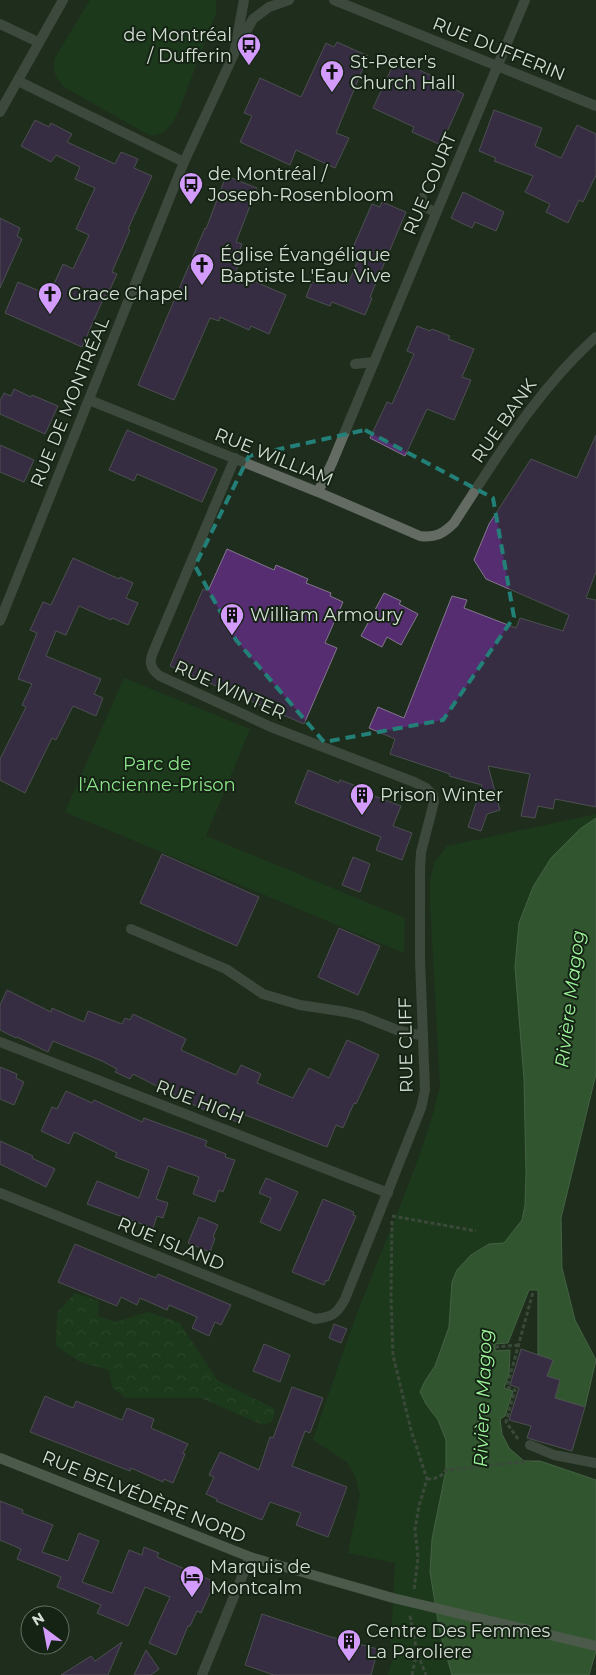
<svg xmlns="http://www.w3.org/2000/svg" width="596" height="1675" font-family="Montserrat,sans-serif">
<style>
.forest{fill:url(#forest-crowns)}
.green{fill:#1a471a}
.water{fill:#478746;stroke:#71a171}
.building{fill:#562d71;stroke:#82778c}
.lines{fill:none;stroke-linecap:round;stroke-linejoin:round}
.path{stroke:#5d6a5d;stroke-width:3;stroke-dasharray:4 2.5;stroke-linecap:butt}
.service{stroke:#636b63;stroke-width:10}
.minor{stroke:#636b63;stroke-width:10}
.tertiary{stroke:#636b63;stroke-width:10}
.secondary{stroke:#849083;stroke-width:10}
.marked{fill:none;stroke:#238078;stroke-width:4;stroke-dasharray:10 6;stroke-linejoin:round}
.labels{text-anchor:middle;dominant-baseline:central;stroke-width:4;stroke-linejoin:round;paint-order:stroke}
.poi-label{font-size:18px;fill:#d4ded4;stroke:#152315;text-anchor:start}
.street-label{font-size:18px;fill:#d4ded4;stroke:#152315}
.park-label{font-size:18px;fill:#8de48b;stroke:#152315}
.water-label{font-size:19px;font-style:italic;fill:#9df59b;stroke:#152315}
</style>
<defs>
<pattern id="forest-crowns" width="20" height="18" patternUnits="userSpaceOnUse" patternTransform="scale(1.25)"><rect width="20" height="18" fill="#1a471a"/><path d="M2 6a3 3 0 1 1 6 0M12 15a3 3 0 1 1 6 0" fill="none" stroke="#3a613a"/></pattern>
</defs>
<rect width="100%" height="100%" fill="#1f2d1e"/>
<path class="forest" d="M75,1293L99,1301L98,1316L115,1322L148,1312L180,1323L217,1380L275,1409L272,1422L263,1425L201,1398H125L112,1387L109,1370L80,1362L56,1346L57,1313Z"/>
<path class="green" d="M90,0H216V13L179,110C173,123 166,137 149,135L64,87C55,77 52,71 55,58Z
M124,678L250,729L206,836L405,918L404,953L65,812Z
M596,814V818L580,829L524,1079L526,1173L525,1205L522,1220L504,1243L452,1282L449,1327L435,1366L425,1381L426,1404L438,1420L446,1440V1470L432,1539L448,1660L452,1675H388L393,1657L390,1635L392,1620L395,1563L348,1553L360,1495L355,1476L347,1462L313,1440C331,1388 348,1335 369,1283C394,1219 424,1154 440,1087L430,903V881L434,863L447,846Z"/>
<path class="water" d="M596,818V1074L561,1218L562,1268L575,1320L596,1360L585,1407L555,1398L560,1380L547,1376L553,1360L538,1355V1290H529L508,1343L495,1344V1351L510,1350L509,1374L504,1388L513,1391L505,1416L500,1419L502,1434L509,1448L524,1461H540L596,1480V1651L589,1675H452L440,1633L430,1572L432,1539L446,1470V1440L438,1420L426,1404L420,1392L425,1381L435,1366L449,1327L452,1282L457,1270L471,1255L489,1244L504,1243L522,1220L525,1205L526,1173L524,1079L515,967L519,923L533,887L551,858L580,829Z"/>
<path class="building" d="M337,42L368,56L336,133L349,138L335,168L296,150L290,165L240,142L252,116L244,113L260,78L301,97L326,43L334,47Z
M396,59L434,77L433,79L464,94L441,145L412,132L414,127L373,108Z
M494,110L542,128L535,146L561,158L577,125L596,134V175L583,202L579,200L568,223L546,212L550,204L525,192L533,176L494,161L496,158L479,151Z
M35,120L49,127L51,123L72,134L67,142L115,164L121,152L138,159L134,168L152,176L128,229L130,230L112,272L117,274L107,296L105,295L82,347L5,313L18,282L49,295L63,264L73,269L89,235L76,229L95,188L75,179L80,167L56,155L51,162L21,146Z
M226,176L257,188L236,242L242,244L240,249L244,251L235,273L286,295L269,334L251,326L249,330L220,317L219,321L210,318L174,400L138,385L205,228L206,229Z
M463,192L504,212L496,231L475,222L472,228L451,218Z
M382,202L406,212L370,297L372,298L365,315L332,302L330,306L306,297L312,282L318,284L322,273L348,284L359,258L350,254L372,204L380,207Z
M0,218L20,228L17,236L22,239L0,288Z
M417,326L430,331L432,329L450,336L448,339L474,349L462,377L471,380L454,420L427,409L405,456L370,438L387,402L392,404L414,354L407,351Z
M14,389L31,397L32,395L58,406L45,434L0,414V401L4,393L11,396Z
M127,430L217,469L202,502L137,474L134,481L109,470Z
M596,435V572L586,598L596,600V807L555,799L553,809L538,806L535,818L521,816L530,774L488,766L500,810L487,814L481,831L468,827L482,785L449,776L450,774L390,754L395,739L369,728L378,707L404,718L452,596L467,600L464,608L516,628L520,618L563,631L569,615L486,579L474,560L489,524L531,459L577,478Z
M0,445L34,460L24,482L0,472Z
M227,549L274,570L276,565L308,579L306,583L331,593L330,596L343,602L325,643L337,648L304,724L170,666L203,589L208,591Z
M73,558L119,579L120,577L133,583L126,598L138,603L128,625L112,618L111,620L79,606L66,635L56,631L46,656L101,679L94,694L103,698L96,716L73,706L56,740L52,738L25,793L0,780V759L26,707L22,705L32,684L18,679L37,633L30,630L43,602L51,605Z
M384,593L401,601L399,604L418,614L401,645L387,637L382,647L361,636Z
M308,770L339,783L340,780L370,791L369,794L401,806L393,826L412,833L402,860L376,850L381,837L295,803Z
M162,854L259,897L237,946L140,903Z
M353,857L370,864L360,892L342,885Z
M339,928L380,946L358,995L318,977Z
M7,990L51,1012L52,1008L84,1022L88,1011L122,1024L125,1018L130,1020L133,1014L186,1039L181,1050L236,1075L241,1065L261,1074L257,1083L293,1098L309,1068L329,1078L347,1040L379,1055L356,1104L354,1103L343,1128L336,1125L327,1147L243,1114L239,1123L205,1108L204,1110L133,1074L130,1079L115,1072L117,1069L102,1061L53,1041L48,1052L17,1037L16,1038L0,1030V1005Z
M0,1067L17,1074L16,1078L24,1082L14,1105L0,1099Z
M66,1091L92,1103L94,1100L142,1122L144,1118L207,1141L205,1146L226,1154L225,1157L235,1160L223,1192L219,1190L215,1202L193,1194L199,1177L168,1166L156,1199L168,1203L163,1218L157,1216L153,1228L87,1204L97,1181L139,1198L149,1170L115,1157L117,1153L74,1132L69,1144L41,1131L52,1107L57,1109Z
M0,1141L33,1156L32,1158L55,1169L46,1187L0,1164Z
M266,1178L298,1192L280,1231L260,1222L271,1198L259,1193Z
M323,1199L354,1212L353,1215L356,1216L328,1281L326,1280L324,1285L292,1272Z
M199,1217L218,1225L213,1237L215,1238L210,1252L188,1243Z
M75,1244L156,1278L158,1274L231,1305L221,1325L215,1322L209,1336L192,1328L197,1317L169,1305L167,1310L140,1298L137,1305L121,1297L117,1306L58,1282Z
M334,1324L347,1329L341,1343L329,1338Z
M264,1344L290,1355L280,1382L253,1371Z
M521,1349L553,1360L547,1376L560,1380L555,1398L585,1407L572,1451L527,1438L531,1426L509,1420L519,1388L510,1385Z
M292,1387L323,1398L310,1433L305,1431L292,1466L347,1487L328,1537L296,1525L301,1513L270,1502L262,1520L216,1501L217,1499L206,1494L214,1477L209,1475L220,1452L259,1470L270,1437L273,1438Z
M45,1396L73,1408L76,1401L122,1420L127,1408L154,1419L151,1428L188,1444L183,1453L185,1454L173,1483L164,1479L163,1482L131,1468L130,1471L30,1432Z
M0,1501L23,1510L22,1513L53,1525L42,1552L68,1561L79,1533L99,1541L82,1582L112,1593L129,1550L142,1555L144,1547L159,1553L157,1557L215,1582L201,1613L197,1611L190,1626H188L176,1655L149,1643L170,1597L145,1587L128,1626L97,1613L101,1605L57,1587L61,1577L17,1559L21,1549L0,1540Z
M262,1614L331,1637L378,1649L371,1675H274L245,1665Z
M122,1642L108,1675H61L91,1656L95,1661Z
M146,1650L159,1669L151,1675H134Z"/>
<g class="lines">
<path class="path" d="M392,1216L476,1231
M392,1221L391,1296L393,1355L411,1430L427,1479L419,1506L415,1529L418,1558L414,1590
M495,1347L519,1345
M518,1439L506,1422L515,1390L507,1387L533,1292
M427,1479C436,1479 441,1477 446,1470L529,1461
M410,1616L417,1652L426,1675
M412,1675L417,1652"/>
<path class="service" d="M422,198V205L436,213
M355,364L374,362
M131,929L226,969L263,994L300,1005L346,1012L362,1016L397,1030L423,1036
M530,1445L554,1455L596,1463"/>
<path class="minor" d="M334,0L596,106
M18,81L184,162
M89,400L318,492L420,536C435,538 443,534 454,523C497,457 537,390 596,337
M318,492L332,463L525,0
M0,1042L388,1193
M0,1193L315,1319C332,1317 337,1314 345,1299L421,1108L425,1090L420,959V869L421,852L434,802L433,795L426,788L414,782L271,727L160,676C149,668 149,661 154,650L235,458
M202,1675L250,1557"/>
<path class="tertiary" d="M0,24L38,42
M239,44L253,19L269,7L289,0
M0,112L63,0
M0,621L184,162L234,54L244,0"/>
<path class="secondary" d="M0,1458L250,1557L393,1598L596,1646"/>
</g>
<path d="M0 0H596V1675H0ZM365,430L493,498L514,617L443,720L324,742L236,640L195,566L249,456Z" fill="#1f2d1e" fill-opacity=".55" fill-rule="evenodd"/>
<path class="marked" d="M365,430L493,498L514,617L443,720L324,742L236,640L195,566L249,456Z"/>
<defs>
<g id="bus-pin" transform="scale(1.25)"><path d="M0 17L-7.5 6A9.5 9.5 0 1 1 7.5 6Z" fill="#d39cfc" stroke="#152315"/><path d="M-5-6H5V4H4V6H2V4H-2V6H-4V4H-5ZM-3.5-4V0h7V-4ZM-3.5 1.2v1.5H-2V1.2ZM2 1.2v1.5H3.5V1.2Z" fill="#111"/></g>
<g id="church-pin" transform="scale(1.25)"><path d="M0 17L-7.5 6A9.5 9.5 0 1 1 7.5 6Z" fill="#d39cfc" stroke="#152315"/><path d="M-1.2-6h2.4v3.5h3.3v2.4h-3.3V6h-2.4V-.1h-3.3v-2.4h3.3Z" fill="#111"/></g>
<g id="building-pin" transform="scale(1.25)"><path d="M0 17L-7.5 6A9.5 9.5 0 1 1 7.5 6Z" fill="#d39cfc" stroke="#152315"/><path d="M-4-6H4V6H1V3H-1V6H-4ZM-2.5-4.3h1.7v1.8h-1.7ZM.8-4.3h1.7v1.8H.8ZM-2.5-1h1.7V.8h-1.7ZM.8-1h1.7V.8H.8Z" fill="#111"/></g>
<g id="hotel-pin" transform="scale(1.25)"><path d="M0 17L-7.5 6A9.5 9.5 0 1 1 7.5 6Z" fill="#d39cfc" stroke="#152315"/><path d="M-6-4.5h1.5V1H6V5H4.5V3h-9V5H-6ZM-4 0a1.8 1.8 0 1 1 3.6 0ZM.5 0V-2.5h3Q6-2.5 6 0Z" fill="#111"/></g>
</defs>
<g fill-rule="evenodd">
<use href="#bus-pin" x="249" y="45"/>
<use href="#church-pin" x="332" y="72"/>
<use href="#bus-pin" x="191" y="184"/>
<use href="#church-pin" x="202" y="265"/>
<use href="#church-pin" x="50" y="294"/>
<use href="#building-pin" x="232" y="615"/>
<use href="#building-pin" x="362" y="795"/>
<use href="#hotel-pin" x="192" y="1577"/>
<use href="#building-pin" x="349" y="1641"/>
</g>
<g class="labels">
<g class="poi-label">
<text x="232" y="35" text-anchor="end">de Montréal<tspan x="232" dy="21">/ Dufferin</tspan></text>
<text x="350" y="62">St-Peter's<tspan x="350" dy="21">Church Hall</tspan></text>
<text x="208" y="174">de Montréal /<tspan x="208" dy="21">Joseph-Rosenbloom</tspan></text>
<text x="220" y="255">Église Évangélique<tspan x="220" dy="21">Baptiste L'Eau Vive</tspan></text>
<text x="68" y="294">Grace Chapel</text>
<text x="250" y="615">William Armoury</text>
<text x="380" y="795">Prison Winter</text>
<text x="210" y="1567">Marquis de<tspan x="210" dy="21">Montcalm</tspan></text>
<text x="366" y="1631">Centre Des Femmes<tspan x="366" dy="21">La Paroliere</tspan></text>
</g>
<g class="street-label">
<text transform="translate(499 49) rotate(22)">RUE DUFFERIN</text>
<text transform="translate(430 184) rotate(-67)">RUE COURT</text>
<text transform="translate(70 402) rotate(-68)">RUE DE MONTRÉAL</text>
<text transform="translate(504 421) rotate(-55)">RUE BANK</text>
<text transform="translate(274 457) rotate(22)">RUE WILLIAM</text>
<text transform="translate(230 690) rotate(24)">RUE WINTER</text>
<text transform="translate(406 1045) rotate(-91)">RUE CLIFF</text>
<text transform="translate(200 1102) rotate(21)">RUE HIGH</text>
<text transform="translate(171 1244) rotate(22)">RUE ISLAND</text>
<text transform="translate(144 1497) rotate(22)">RUE BELVÉDÈRE NORD</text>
</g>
<g class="park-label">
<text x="157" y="764">Parc de<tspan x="157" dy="21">l'Ancienne-Prison</tspan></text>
</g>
<g class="water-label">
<text transform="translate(570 999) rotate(-83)">Rivière Magog</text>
<text transform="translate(483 1398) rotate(-88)">Rivière Magog</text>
</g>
</g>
<g transform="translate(45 1630) rotate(328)"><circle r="24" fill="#152315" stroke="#616e61"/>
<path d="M0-4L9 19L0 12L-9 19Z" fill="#d39cfc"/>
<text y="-8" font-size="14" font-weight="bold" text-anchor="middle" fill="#d4ded4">N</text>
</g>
</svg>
